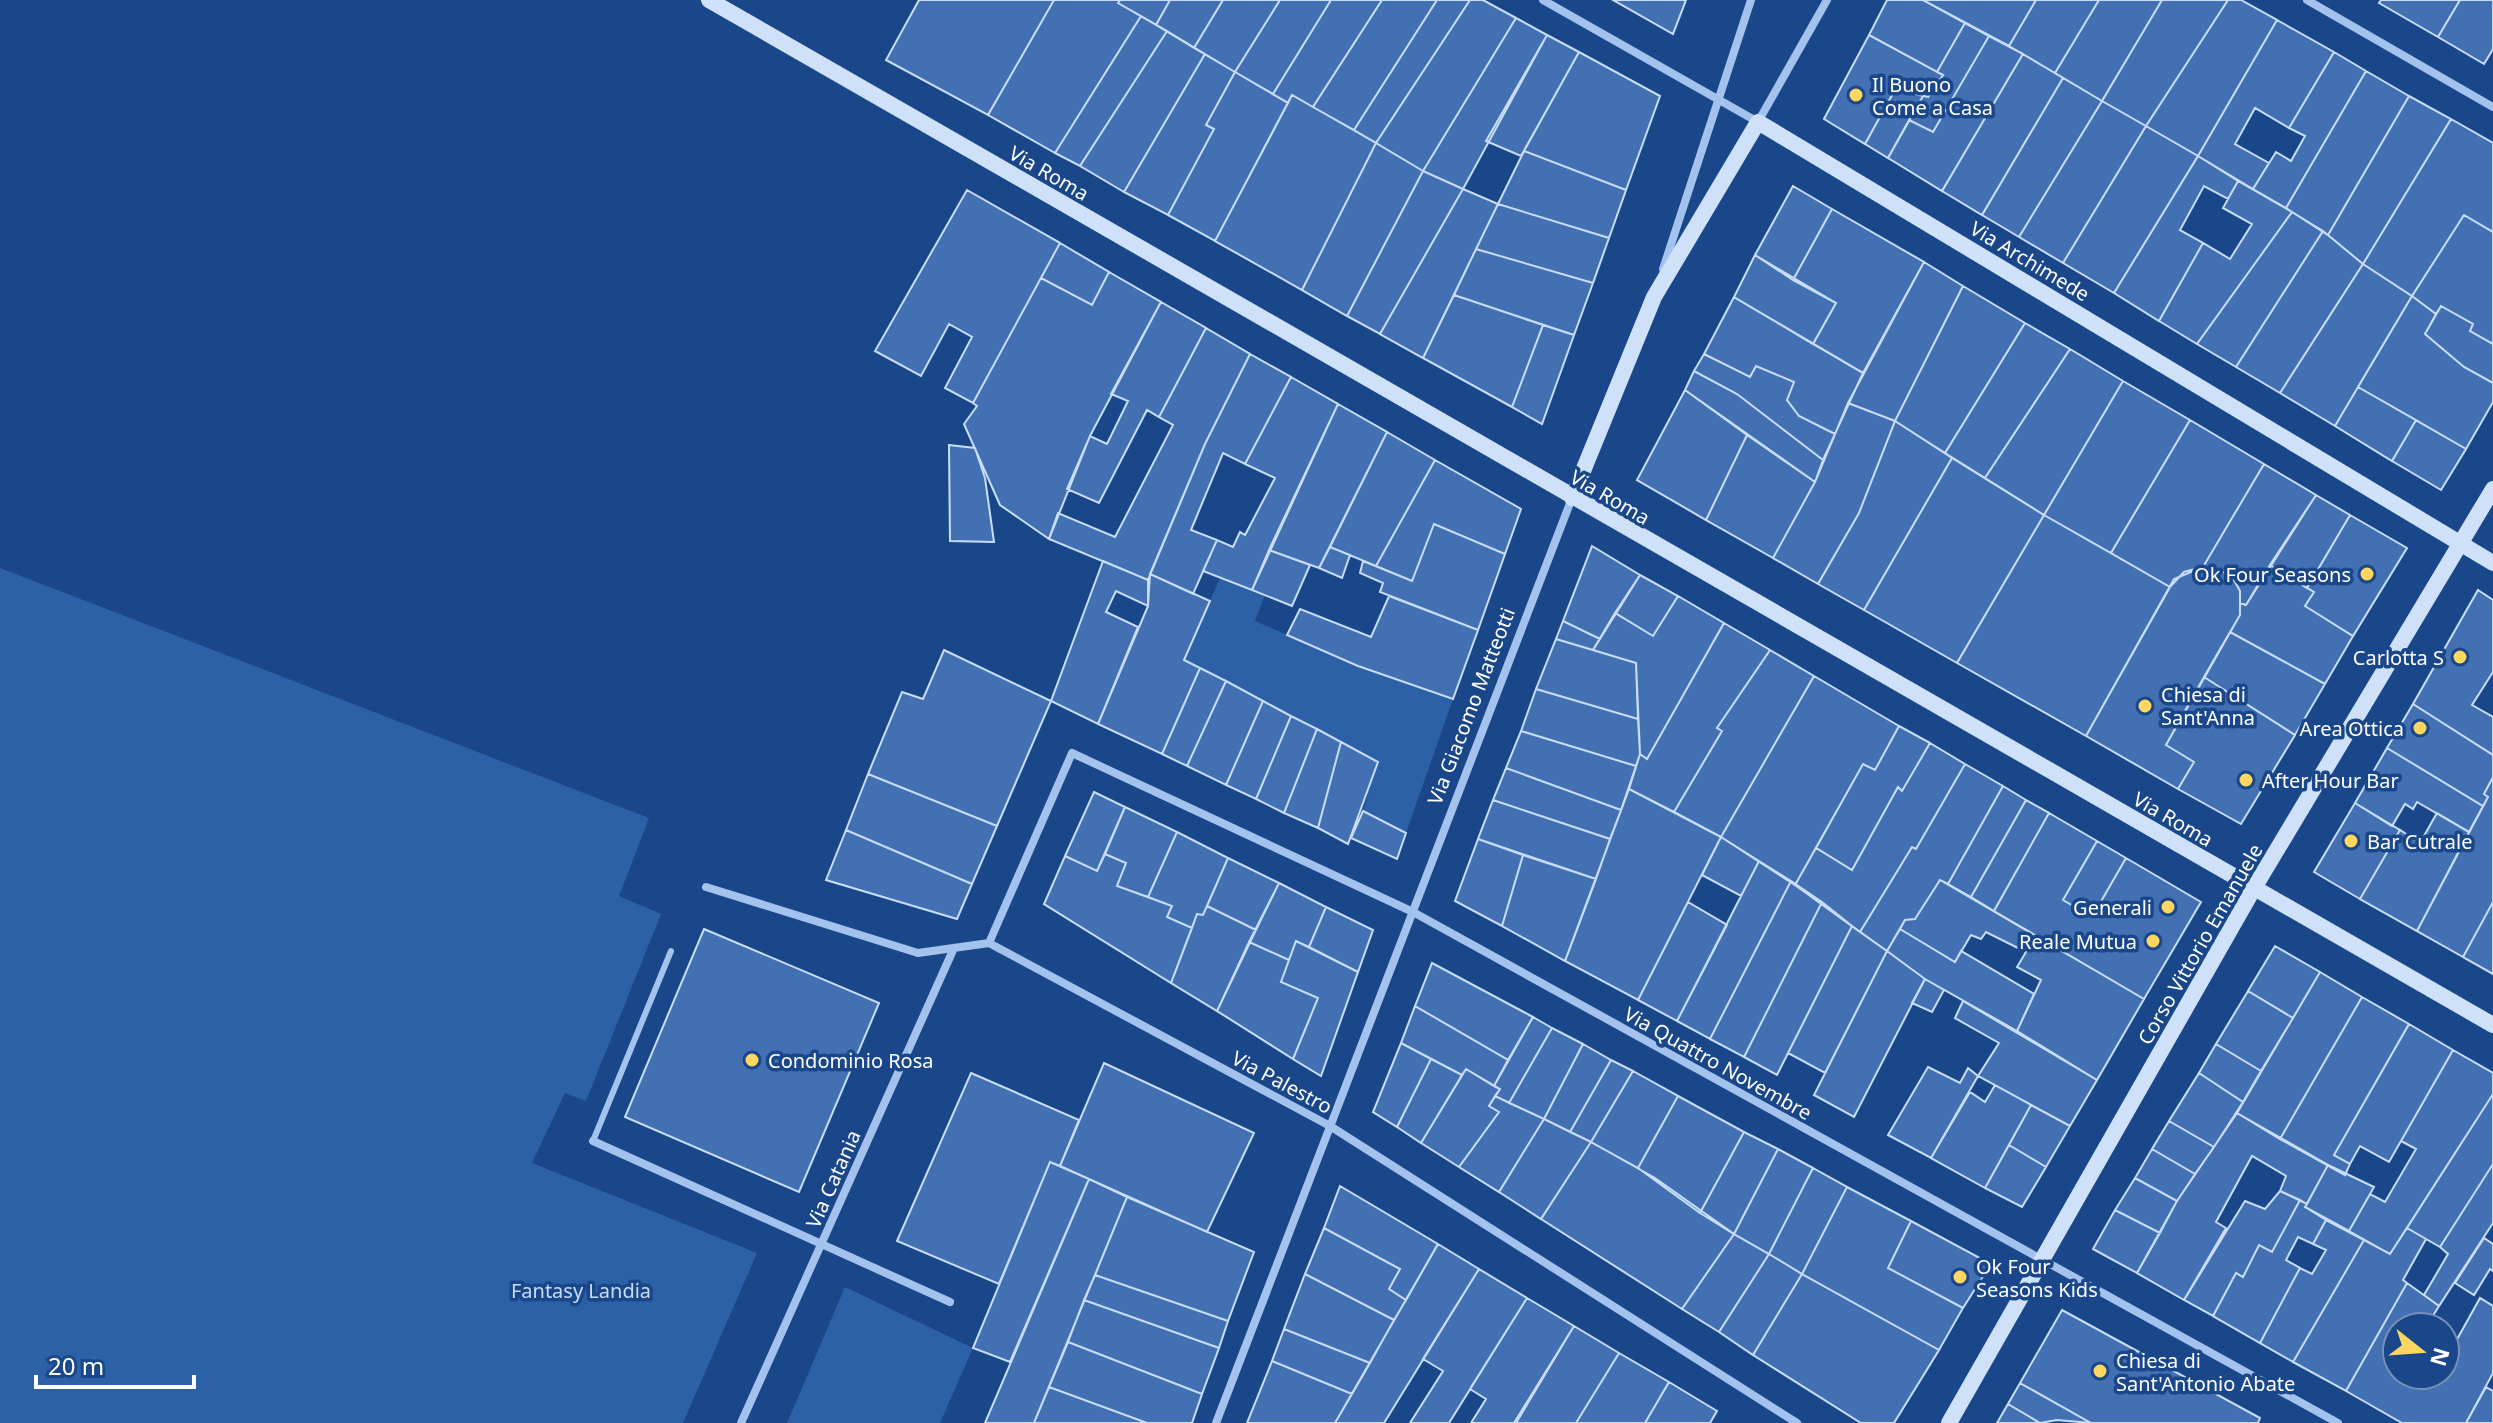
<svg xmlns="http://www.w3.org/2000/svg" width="2493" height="1423" font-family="'Noto Sans',sans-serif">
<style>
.green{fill:#2c60a7}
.building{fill:#4270b2;stroke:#c8ddf9;stroke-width:2}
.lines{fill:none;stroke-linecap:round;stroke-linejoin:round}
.service{stroke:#a3c2ed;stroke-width:6}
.minor{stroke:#a3c2ed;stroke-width:8}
.secondary{stroke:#cfe0f9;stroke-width:16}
.poi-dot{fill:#ffd65f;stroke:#1a4789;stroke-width:3}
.labels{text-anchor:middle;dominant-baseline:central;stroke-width:7;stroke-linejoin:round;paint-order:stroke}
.poi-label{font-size:20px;fill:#fff;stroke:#1a4789;text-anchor:start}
.street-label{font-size:20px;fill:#fff;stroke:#1a4789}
.park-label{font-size:20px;fill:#c8ddf9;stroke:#1a4789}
</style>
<rect width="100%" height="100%" fill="#1a4789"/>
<path class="green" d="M0,568L649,818L619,896L661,914L586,1101L565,1093L532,1163L757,1253L683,1423H0Z
M1220,578L1265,595L1255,621L1358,666L1453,699L1406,833L1363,811L1378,761L1184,660Z
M845,1287L973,1348L940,1423H787Z"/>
<path class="building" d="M919,0H1054L988,115L886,60Z
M1054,0H1120L1118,3L1141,16L1055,153L988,115Z
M1120,0H1170L1156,25L1118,3Z
M1170,0H1223L1194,48L1156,25Z
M1223,0H1280L1235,72L1194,48Z
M1280,0H1331L1273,94L1235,72Z
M1331,0H1382L1313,107L1292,95L1288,103L1273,94Z
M1382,0H1437L1354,130L1313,107Z
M1437,0H1470L1376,143L1354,130Z
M1470,0H1483L1516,18L1423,171L1376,143Z
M1613,0H1686L1673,34Z
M1887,0H1923L1965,23L1937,72L1869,35Z
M1923,0H2036L2009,46Z
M2036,0H2099L2055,73L2009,46Z
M2099,0H2162L2102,101L2055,73Z
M2162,0H2228L2146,126L2102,101Z
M2228,0H2241L2277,20L2198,156L2146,126Z
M2381,0H2460L2438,37L2379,3Z
M2460,0H2493V49L2484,64L2438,37Z
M1141,16L1167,31L1080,166L1055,153Z
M1516,18L1547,35L1463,189L1423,171Z
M2277,20L2334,52L2289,128L2255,108L2235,144L2269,163L2253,189L2198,156Z
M1965,23L1989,36L1933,132L1909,120L1923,96L1928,97L1943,75L1937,72Z
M1167,31L1205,54L1124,192L1080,166Z
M1547,35L1579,52L1521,156L1486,141Z
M1869,35L1943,75L1928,97L1896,88L1865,144L1824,119Z
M1989,36L2023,54L1942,191L1888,158L1909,120L1933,132Z
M1579,52L1660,96L1626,190L1524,151Z
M2334,52L2366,71L2286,208L2253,189L2276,152L2291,161L2305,136L2289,128Z
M1205,54L1235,72L1206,125L1214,129L1168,215L1124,192Z
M2023,54L2063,78L1982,215L1942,191Z
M2366,71L2409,96L2328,235L2286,208Z
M1235,72L1288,103L1215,241L1168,215L1214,129L1206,125Z
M2063,78L2102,101L2019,237L1982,215Z
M1896,88L1923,96L1888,158L1865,144Z
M1292,95L1376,143L1302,290L1215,241Z
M2409,96L2451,119L2363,264L2328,235Z
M2102,101L2146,126L2063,263L2019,237Z
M2451,119L2493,143V232L2464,215L2412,296L2363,264Z
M2146,126L2198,156L2114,293L2063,263Z
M1376,143L1423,171L1347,316L1302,290Z
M1524,151L1626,190L1609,238L1498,204Z
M2198,156L2238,181L2228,199L2204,186L2180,230L2203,243L2159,321L2114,293Z
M1423,171L1463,189L1380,334L1347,316Z
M2238,181L2292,212L2197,344L2159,321L2203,243L2230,259L2252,224L2223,208Z
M1793,186L1832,209L1793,280L1755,255Z
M1463,189L1498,204L1423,358L1380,334Z
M967,190L1060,243L973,403L945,388L972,337L949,324L921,376L875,351Z
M1498,204L1609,238L1593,283L1476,249Z
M1832,209L1924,262L1863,373L1813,344L1836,303L1793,280Z
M2292,212L2323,231L2236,367L2197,344Z
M2464,215L2493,232V344L2470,331L2473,324L2441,306L2436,314L2412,296Z
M2323,231L2363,264L2280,393L2236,367Z
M1060,243L1109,272L1092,305L1041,278Z
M1476,249L1593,283L1574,335L1454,295Z
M1755,255L1836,303L1813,344L1734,297Z
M1924,262L1963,286L1895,421L1848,403Z
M2363,264L2412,296L2335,426L2280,393Z
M1109,272L1161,302L1090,436L1049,539L1000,505L964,424L977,406L973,403L1041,278L1092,305Z
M1963,286L2025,323L1945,453L1895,421Z
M1454,295L1543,325L1512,407L1423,358Z
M2412,296L2436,314L2425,334L2464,367L2493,383V402L2466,449L2358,387Z
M1734,297L1863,373L1835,434L1799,416L1787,400L1794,382L1756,366L1750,377L1704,354Z
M1161,302L1206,328L1159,417L1147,410L1099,503L1067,489L1090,436L1107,444L1128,401L1111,394Z
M2441,306L2473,324L2470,331L2493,344V383L2464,367L2425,334Z
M2025,323L2070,349L1985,478L1945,453Z
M1543,325L1574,335L1542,424L1512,407Z
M1206,328L1250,354L1205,444L1148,580L1049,539L1058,513L1115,537L1173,425L1159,417Z
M2070,349L2123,381L2044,515L1985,478Z
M1250,354L1291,377L1245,464L1223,453L1191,530L1217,540L1193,594L1150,574L1205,444Z
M1704,354L1750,377L1756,366L1794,382L1787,400L1799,416L1835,434L1823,460L1737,394L1694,371Z
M1694,371L1737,394L1823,460L1815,482L1685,390Z
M1291,377L1338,404L1252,590L1203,571L1217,540L1233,547L1240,532L1245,535L1275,478L1245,464Z
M2123,381L2190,420L2111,553L2044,515Z
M2358,387L2416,420L2392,461L2335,426Z
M1685,390L1747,435L1706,520L1637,480Z
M1848,403L1895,421L1859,513L1818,584L1773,558L1815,482Z
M1338,404L1387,432L1319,568L1269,550Z
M2190,420L2264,464L2203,567L2184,572L2170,587L2111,553Z
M2416,420L2466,449L2441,490L2392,461Z
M1895,421L1952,458L1864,610L1818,584L1859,513Z
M1387,432L1435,460L1376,566L1330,547Z
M1747,435L1815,482L1773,558L1706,520Z
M949,445L975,448L985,478L994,542L950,541Z
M1952,458L2044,515L1957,663L1864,610Z
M1435,460L1521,509L1505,554L1434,524L1412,581L1376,566Z
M2264,464L2316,495L2246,605L2240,603V591L2234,580L2222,571L2203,567Z
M2316,495L2350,515L2307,588L2270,565Z
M2044,515L2170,587L2086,736L1957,663Z
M2350,515L2407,548L2353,636L2305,606L2314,592L2307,588Z
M1434,524L1505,554L1478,630L1380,592L1383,583L1360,573L1363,561L1412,581Z
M1592,546L1640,575L1600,639L1563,621Z
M1330,547L1350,555L1342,578L1319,568Z
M1269,550L1310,565L1292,606L1252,590Z
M1103,561L1148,580V606L1116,591L1106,612L1138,627L1098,724L1051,701Z
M2270,565L2314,592L2305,606L2353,636L2325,684L2230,632L2240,615V603L2246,605Z
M2203,567L2222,571L2234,580L2240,591V615L2166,745L2194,762L2178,789L2086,736L2174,579Z
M1150,574L1210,601L1184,660L1200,668L1162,754L1098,724L1148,606Z
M1640,575L1678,596L1653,636L1615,613Z
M2478,590L2493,600V672L2472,705L2493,717V755L2413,704Z
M1389,596L1478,630L1453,699L1358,666L1287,635L1300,609L1371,637Z
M1678,596L1724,623L1647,759L1640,754L1636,663L1593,650L1615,613L1653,636Z
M1563,621L1600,639L1593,650L1556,639Z
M1724,623L1770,650L1717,728L1722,731L1674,812L1629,789L1640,754L1647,759Z
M2230,632L2325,684L2295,735L2204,677Z
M1556,639L1636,663L1638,719L1536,689Z
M944,650L1051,701L997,826L868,774L902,692L923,699Z
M1770,650L1814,676L1721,837L1674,812L1722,731L1717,728Z
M1200,668L1226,681L1187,766L1162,754Z
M1814,676L1899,726L1875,770L1863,764L1795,885L1721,837Z
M2204,677L2295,735L2241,824L2178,789L2194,762L2166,745Z
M1226,681L1263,701L1226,785L1187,766Z
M1536,689L1638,719L1640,754L1636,766L1521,731Z
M1263,701L1291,716L1256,799L1226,785Z
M2413,704L2493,755V777L2484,794L2488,797L2483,806L2387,748Z
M1291,716L1317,729L1284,813L1256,799Z
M1899,726L1930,743L1902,791L1898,787L1852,870L1816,848L1863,764L1875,770Z
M1317,729L1341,742L1318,828L1284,813Z
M1521,731L1636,766L1621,810L1506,768Z
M1341,742L1378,762L1348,844L1318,828Z
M1930,743L1965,764L1916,849L1912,847L1860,932L1795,885L1816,848L1852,870L1898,787L1902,791Z
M2387,748L2483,806L2469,832L2417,802L2413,809L2405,804L2392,826L2355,803Z
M1965,764L2003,786L1948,884L1940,880L1915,919L1905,920L1887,951L1860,932L1912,847L1916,849Z
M1506,768L1621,810L1610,839L1493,800Z
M868,774L997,826L972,884L846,830Z
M2493,777V902L2463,957L2417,931L2488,797L2484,794Z
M2003,786L2026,800L1971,897L1948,884Z
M1629,789L1721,837L1638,1000L1565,961Z
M1094,792L1125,807L1097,871L1065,856Z
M1493,800L1610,839L1596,879L1478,839Z
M2026,800L2049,813L1994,911L1971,897Z
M2355,803L2400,830L2360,899L2314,872Z
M1125,807L1177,832L1148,897L1117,886L1126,863L1105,854Z
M1363,811L1406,833L1397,859L1351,838Z
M2049,813L2097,841L2063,900L2092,917L2126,858L2201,902L2144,999L1994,911Z
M2437,813L2469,832L2417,931L2360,899L2400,830L2420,843Z
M846,830L972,884L957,919L826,880Z
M1177,832L1228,858L1203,915L1197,914L1192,928L1167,917L1172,906L1148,897Z
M1721,837L1759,861L1741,896L1702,875Z
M1478,839L1523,855L1502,926L1455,901Z
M2097,841L2126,858L2092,917L2063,900Z
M1105,854L1126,863L1117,886L1172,906L1167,917L1192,928L1171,983L1044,904L1065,856L1097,871Z
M1523,855L1596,879L1565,961L1502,926Z
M1228,858L1279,883L1256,930L1207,906Z
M1759,861L1791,881L1710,1039L1677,1021Z
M1940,880L2144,999L2097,1080L2017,1031L2041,980L2017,967L2026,952L1986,932L1981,939L1971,935L1955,962L1900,929L1905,920L1915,919Z
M1791,881L1822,902L1744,1057L1710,1039Z
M1279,883L1326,907L1309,947L1296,941L1289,960L1249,942Z
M1688,902L1727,925L1677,1021L1638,1000Z
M1822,902L1852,926L1777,1075L1744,1057Z
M2493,902V974L2463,957Z
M1207,906L1256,930L1217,1011L1171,983L1197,914L1203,915Z
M1326,907L1373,930L1358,972L1309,947Z
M1852,926L1887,951L1825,1073L1788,1053Z
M704,929L879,1003L799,1192L625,1117Z
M1900,929L1955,962L1961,951L2034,994L2017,1031L1925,979L1887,951Z
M1296,941L1358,972L1321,1076L1293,1059L1318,998L1281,982Z
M1249,942L1289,960L1281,982L1318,998L1293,1059L1217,1011Z
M2275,946L2320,972L2293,1018L2248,991Z
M1887,951L1925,979L1854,1117L1814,1095Z
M1432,963L1533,1017L1508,1060L1415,1006Z
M2320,972L2362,997L2280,1139L2237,1113Z
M1925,979L1944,990L1932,1012L1912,1003Z
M2248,991L2293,1018L2261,1071L2216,1044Z
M2362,997L2409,1024L2334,1155L2350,1164L2345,1175L2280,1139Z
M1963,1001L2097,1080L2070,1126L1978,1076L1999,1043L1955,1018Z
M1415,1006L1508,1060L1494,1086L1466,1069L1462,1075L1401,1043Z
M1533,1017L1552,1028L1509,1103L1495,1096L1500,1089L1494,1086Z
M2409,1024L2453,1050L2389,1162L2360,1146L2350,1164L2334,1155Z
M1552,1028L1583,1044L1544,1119L1509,1103Z
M1401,1043L1431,1059L1397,1127L1373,1112Z
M1583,1044L1611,1060L1570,1132L1544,1119Z
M2216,1044L2261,1071L2243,1102L2199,1073Z
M2453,1050L2493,1073V1094L2390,1254L2349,1231L2370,1194L2385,1202L2416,1149L2401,1141Z
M1431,1059L1462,1075L1421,1143L1397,1127Z
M1611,1060L1633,1071L1591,1142L1570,1132Z
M1104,1063L1254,1133L1207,1232L1060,1166Z
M1928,1067L1960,1083L1968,1068L1978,1076L1931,1158L1888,1135Z
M1466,1069L1500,1089L1489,1106L1499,1112L1459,1167L1421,1143Z
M1633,1071L1678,1096L1638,1168L1591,1142Z
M971,1073L1079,1120L1060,1166L1050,1162L999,1284L897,1241Z
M2199,1073L2243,1102L2214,1147L2169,1121Z
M1995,1085L2031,1105L1985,1188L1931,1158L1970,1092L1985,1102Z
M2493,1094V1164L2440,1247L2407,1228Z
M1495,1096L1544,1119L1499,1192L1459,1167L1499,1112L1489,1106Z
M1678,1096L1744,1132L1700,1213L1638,1168Z
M2031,1105L2070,1126L2046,1167L2009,1145Z
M2237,1113L2328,1165L2307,1204L2280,1191L2286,1176L2252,1156L2216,1222L2226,1228L2184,1300L2137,1273L2177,1201Z
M1544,1119L1591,1142L1541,1219L1499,1192Z
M2169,1121L2214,1147L2195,1174L2152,1149Z
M1744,1132L1778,1149L1734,1234L1700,1213Z
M1591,1142L1655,1178L1734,1234L1682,1309L1541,1219Z
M2009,1145L2046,1167L2022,1207L1985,1188Z
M1778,1149L1813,1168L1769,1254L1734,1234Z
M2152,1149L2195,1174L2177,1201L2135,1178Z
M1050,1162L1089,1179L1010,1362L973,1348Z
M2493,1164V1223L2439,1306L2424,1295L2448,1254L2440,1247Z
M2328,1165L2374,1187L2349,1231L2305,1207Z
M1813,1168L1847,1187L1802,1274L1769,1254Z
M2135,1178L2177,1201L2160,1233L2115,1210Z
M1089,1179L1127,1197L1034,1423H985Z
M1340,1186L1438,1244L1406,1300L1389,1289L1400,1269L1324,1228Z
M1847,1187L1911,1221L1888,1268L1963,1308L1939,1350L1802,1274Z
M2280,1191L2300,1200L2272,1252L2259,1245L2243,1277L2236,1273L2213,1316L2184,1300L2245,1201L2265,1209Z
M1127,1197L1254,1252L1228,1321L1095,1275Z
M2300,1200L2307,1204L2305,1207L2326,1220L2313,1244L2298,1237L2286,1260L2300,1268L2260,1343L2213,1316L2236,1273L2243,1277L2259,1245L2272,1252Z
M2115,1210L2160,1233L2137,1273L2093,1249Z
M2326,1220L2364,1240L2293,1362L2260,1343L2300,1268L2312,1274L2326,1250L2313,1244Z
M1911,1221L1991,1264L1963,1308L1888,1268Z
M1324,1228L1400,1269L1389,1289L1406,1300L1394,1320L1305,1274Z
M2407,1228L2426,1239L2403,1280L2407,1283L2346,1391L2293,1362L2364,1240L2390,1254Z
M1734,1234L1769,1254L1719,1332L1682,1309Z
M2484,1238L2493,1244V1271L2490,1269L2474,1295L2455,1283Z
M1438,1244L1479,1269L1384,1423H1335Z
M1769,1254L1802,1274L1753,1355L1719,1332Z
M1479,1269L1527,1298L1449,1423H1410L1443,1371L1423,1359Z
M1305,1274L1394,1320L1370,1363L1284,1329Z
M1802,1274L1939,1350L1894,1423H1861L1753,1355Z
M1095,1275L1228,1321L1219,1348L1084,1300Z
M2407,1283L2439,1306L2426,1327H2397V1375H2445V1361L2480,1298L2493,1306V1373L2466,1423H2402L2346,1391Z
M1527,1298L1574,1326L1514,1423H1471L1486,1399L1470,1389Z
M1084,1300L1219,1348L1202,1394L1068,1342Z
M2062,1310L2260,1418L2258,1423H2091L2020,1383Z
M1574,1326L1619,1353L1576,1423H1516Z
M1284,1329L1370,1363L1352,1394L1272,1361Z
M1068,1342L1202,1394L1192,1423H1147L1049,1387Z
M1619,1353L1669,1382L1645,1423H1576Z
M1272,1361L1352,1394L1335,1423H1247Z
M1669,1382L1717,1411L1710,1423H1645Z
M2020,1383L2091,1423L2057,1420L2040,1423L2008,1404Z
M1049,1387L1147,1423H1034Z
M2486,1387L2493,1391V1423H2466Z
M2008,1404L2040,1423H1997Z"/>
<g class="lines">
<path class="service" d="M593,1141L671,951"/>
<path class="minor" d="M1543,0L1758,122L1827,0
M2307,0L2493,107
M1663,269L1751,0
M706,887L918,953L989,943L1330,1126L1797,1423
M989,943L1072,753L1413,912L2338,1423
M593,1141L950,1302
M741,1423L954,948
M1216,1423L1572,498"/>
<path class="secondary" d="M709,0L2493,1025
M1572,498L1654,297L1758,122L2493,563
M1949,1423L2254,888L2493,489"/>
</g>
<g class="poi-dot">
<circle cx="1856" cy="95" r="8"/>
<circle cx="2367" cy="574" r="8"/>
<circle cx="2460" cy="657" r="8"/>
<circle cx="2145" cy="706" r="8"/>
<circle cx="2420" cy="728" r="8"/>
<circle cx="2246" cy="780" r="8"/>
<circle cx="2351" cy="841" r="8"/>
<circle cx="2168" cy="907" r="8"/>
<circle cx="2153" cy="941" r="8"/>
<circle cx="752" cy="1060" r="8"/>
<circle cx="1960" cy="1277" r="8"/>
<circle cx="2100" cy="1371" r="8"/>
</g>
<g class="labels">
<g class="poi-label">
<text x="1872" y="84">Il Buono<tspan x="1872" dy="23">Come a Casa</tspan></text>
<text x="2351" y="574" text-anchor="end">Ok Four Seasons</text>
<text x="2444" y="657" text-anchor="end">Carlotta S</text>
<text x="2161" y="694">Chiesa di<tspan x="2161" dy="23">Sant'Anna</tspan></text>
<text x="2404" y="728" text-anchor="end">Area Ottica</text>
<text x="2262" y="780">After Hour Bar</text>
<text x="2367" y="841">Bar Cutrale</text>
<text x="2152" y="907" text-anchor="end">Generali</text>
<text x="2137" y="941" text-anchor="end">Reale Mutua</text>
<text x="768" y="1060">Condominio Rosa</text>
<text x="1976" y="1266">Ok Four<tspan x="1976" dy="23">Seasons Kids</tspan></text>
<text x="2116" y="1360">Chiesa di<tspan x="2116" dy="23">Sant'Antonio Abate</tspan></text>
</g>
<g class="street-label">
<text transform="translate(1049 173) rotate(30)">Via Roma</text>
<text transform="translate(2030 261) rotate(31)">Via Archimede</text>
<text transform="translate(1610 497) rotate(30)">Via Roma</text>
<text transform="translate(1471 706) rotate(-69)">Via Giacomo Matteotti</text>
<text transform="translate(2173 819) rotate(30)">Via Roma</text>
<text transform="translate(2200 944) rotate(-60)">Corso Vittorio Emanuele</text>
<text transform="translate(1718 1063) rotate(29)">Via Quattro Novembre</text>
<text transform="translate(1282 1082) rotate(28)">Via Palestro</text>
<text transform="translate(833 1179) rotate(-66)">Via Catania</text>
</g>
<g class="park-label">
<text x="581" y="1290">Fantasy Landia</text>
</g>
</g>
<g transform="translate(2421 1351) rotate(107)"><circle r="38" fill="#1a4789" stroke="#7691b8" stroke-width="2"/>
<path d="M0-6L14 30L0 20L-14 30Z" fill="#ffd65f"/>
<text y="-12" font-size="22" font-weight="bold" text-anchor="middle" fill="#ffffff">N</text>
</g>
<path d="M36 1375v12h158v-12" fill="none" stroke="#ffffff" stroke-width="4"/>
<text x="48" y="1375" font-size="24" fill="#ffffff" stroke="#1a4789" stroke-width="6" paint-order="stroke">20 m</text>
</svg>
